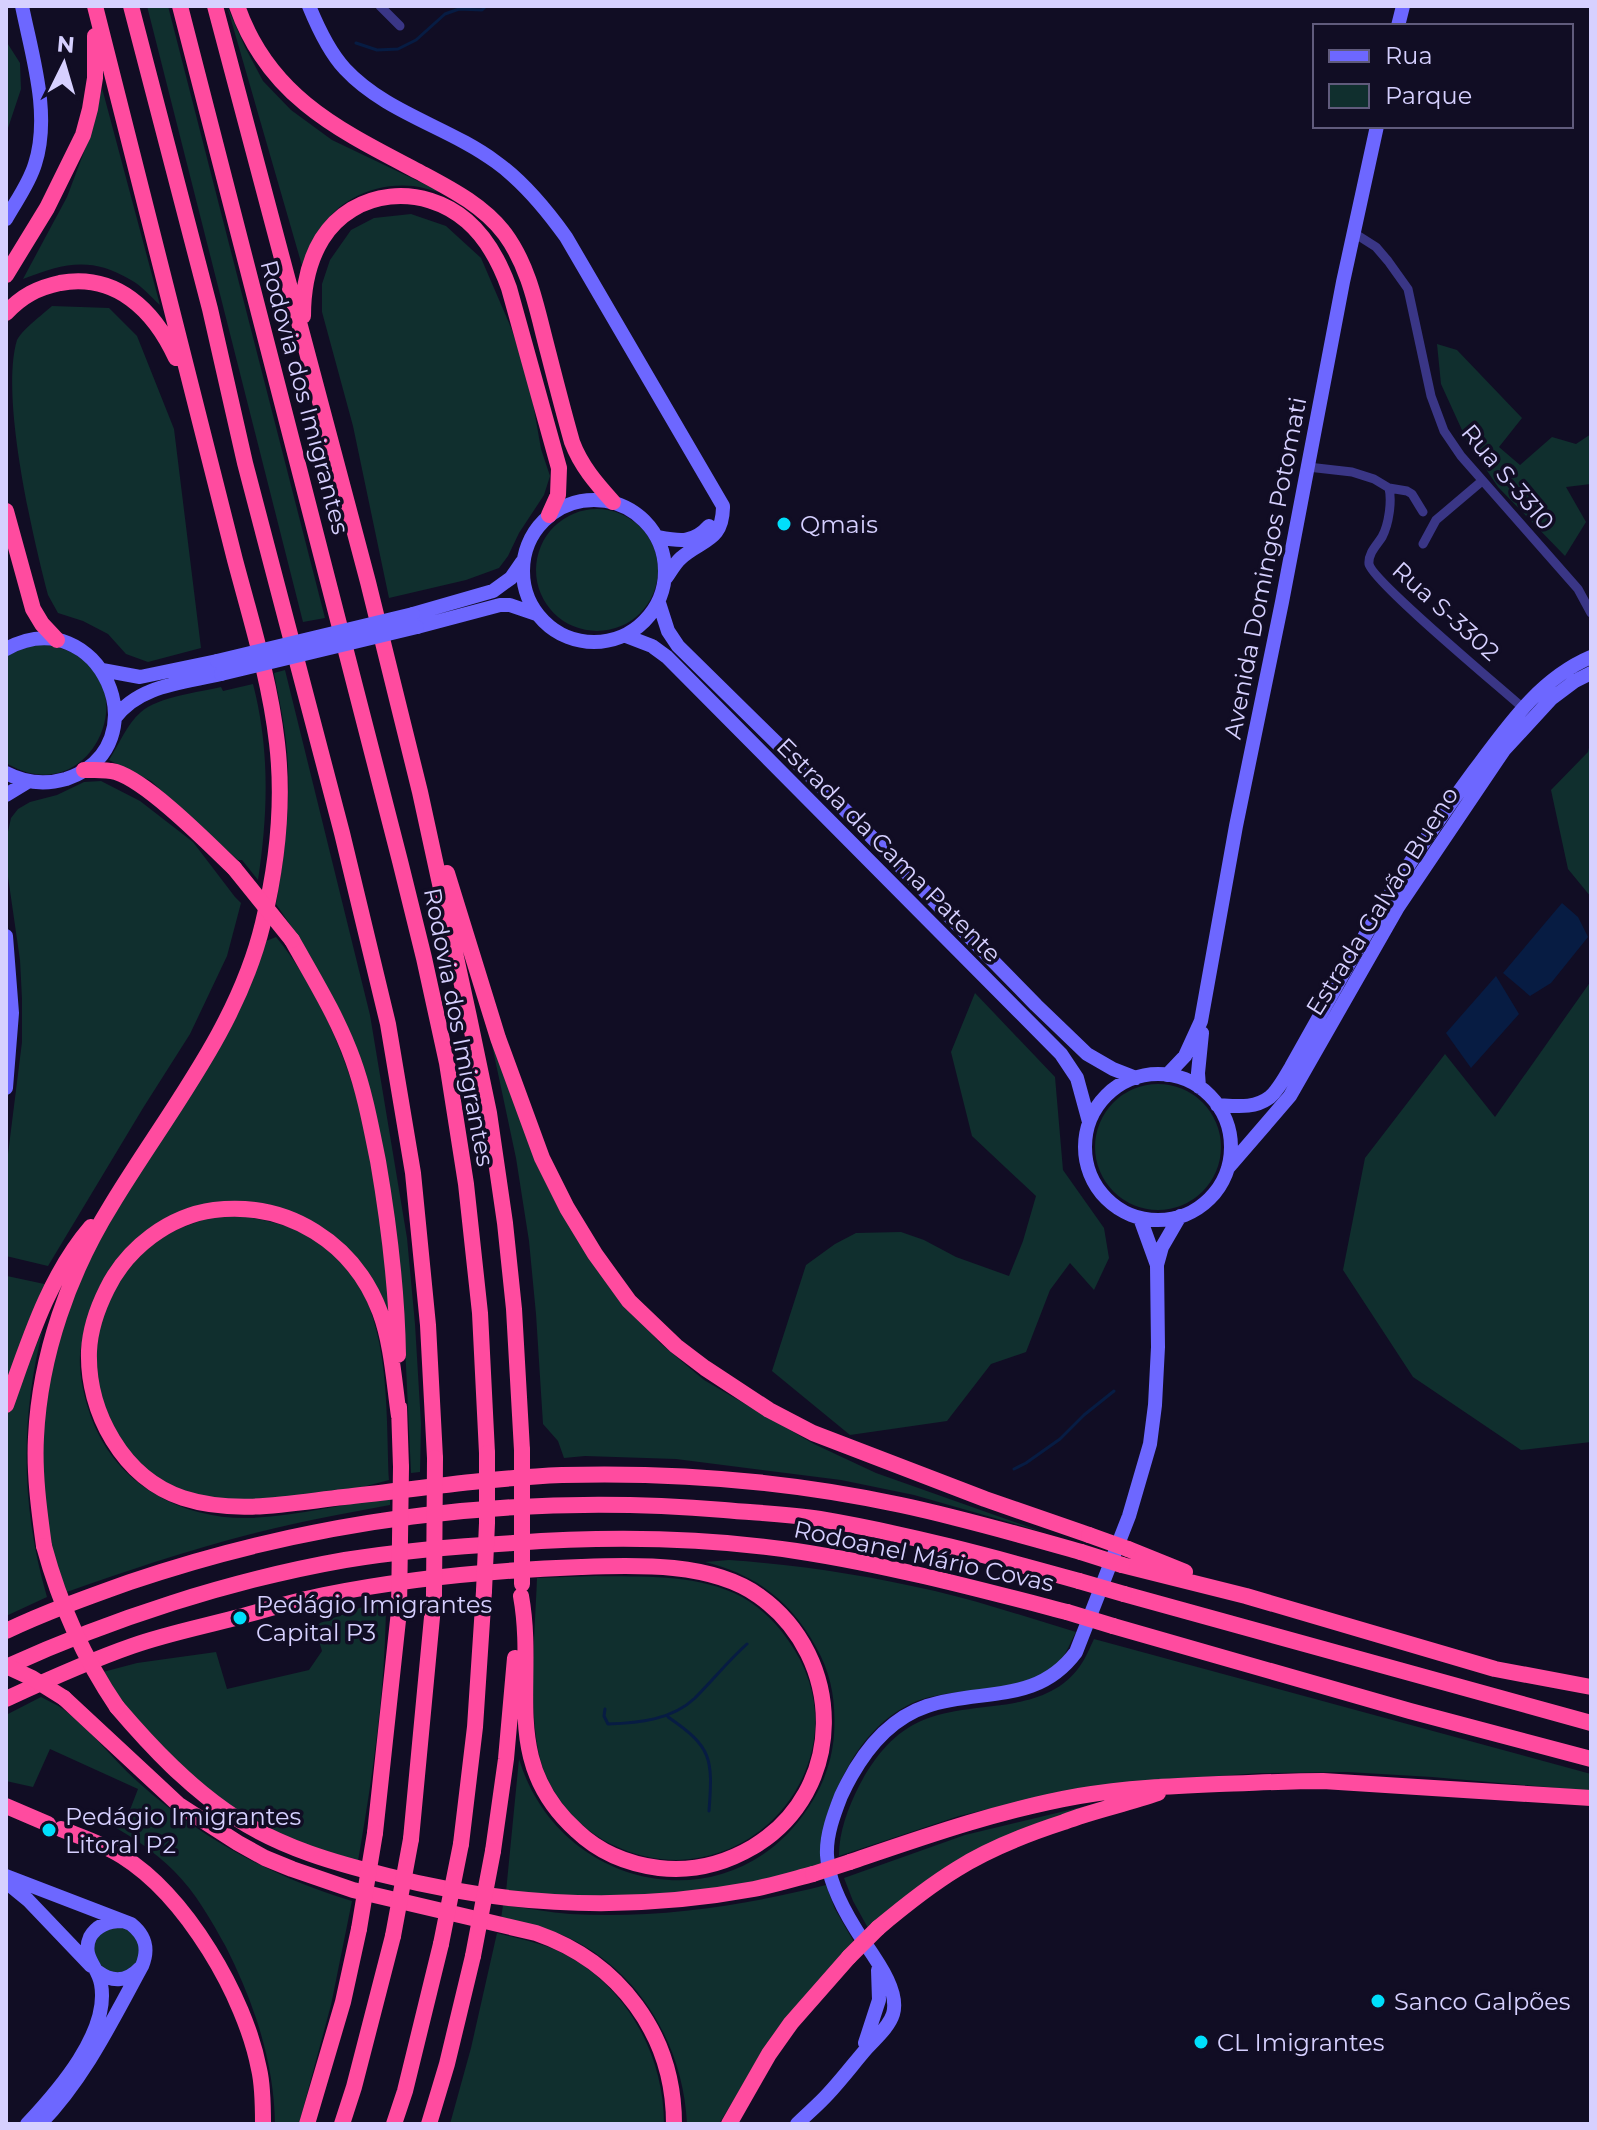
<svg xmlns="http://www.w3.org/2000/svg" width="1597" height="2130" font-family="Montserrat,sans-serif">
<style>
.green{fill:#102f2e}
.water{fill:#071c43}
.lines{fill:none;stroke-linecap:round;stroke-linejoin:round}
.stream{stroke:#071c43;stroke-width:3}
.street{stroke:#3a3686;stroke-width:9}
.secondary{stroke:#6d67ff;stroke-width:14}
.highway{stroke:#ff4b9f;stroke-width:16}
.secondary-bridge{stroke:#6d67ff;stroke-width:14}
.highway-bridge{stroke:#ff4b9f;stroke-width:16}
.poi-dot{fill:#00dffb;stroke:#110d24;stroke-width:3}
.labels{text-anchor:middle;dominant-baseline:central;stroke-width:7;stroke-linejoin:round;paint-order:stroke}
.street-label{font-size:24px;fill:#d6d0ff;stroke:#110d24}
.poi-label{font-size:24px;fill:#d6d0ff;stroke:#110d24;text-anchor:start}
</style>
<rect width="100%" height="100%" fill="#110d24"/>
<path class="green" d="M147,6H168L325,618L303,622Z
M227,6L245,47L263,81L291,110L332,140L443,193C433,191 423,187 413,186C375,182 335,200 318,234C312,245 308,258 303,269Z
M6,41L20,63L21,89L6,134Z
M102,88L160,305C151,297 142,286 131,280C91,256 64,263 23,279L67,197L93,128Z
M411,214L446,226L481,258L512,330L530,386L541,449L550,476L544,495L519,533L508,556L499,568L466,580L389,598L353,426L322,312V284L330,260L351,230L374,218Z
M52,306L109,308L137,336L174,429L201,648L148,662L126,654L108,634L83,621L58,613L48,595C32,534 0,396 17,340C23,329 42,315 52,306Z
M1437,344L1457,350L1522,418L1499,447L1520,465L1552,437L1576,444L1591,434V484L1566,487L1586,522L1565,556L1498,487L1467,441L1441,384Z
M536 570a61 61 0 1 1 122 0a61 61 0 1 1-122 0Z
M34,644C161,650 101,820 6,763V656Z
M285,670L370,1015L407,1238L415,1324L421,1424L420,1472L411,1473L405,1345L379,1131L291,926L276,904C284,858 290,813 288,767C287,735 280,704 274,673Z
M253,684C270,749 268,814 258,880L242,860H238L151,781L109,760C119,744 127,724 141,712C158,697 199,692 221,687L223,691Z
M1591,739V897L1568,869L1551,790L1588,752Z
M101,781L140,801L193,842L235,897L241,903L227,956L190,1034L143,1108L48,1266L6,1256V1170L22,1042V999L20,960L6,863L7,836L11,818L18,809L30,802L57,795L84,782Z
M276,937C330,1002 366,1106 377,1190C384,1242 388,1295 394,1348L354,1257L250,1205L151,1231C135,1257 119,1283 103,1309C97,1318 87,1329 83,1340C74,1364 86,1407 96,1429C123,1489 187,1520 251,1518C296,1516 345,1504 390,1497V1505C343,1514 297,1522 251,1534C188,1550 126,1571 64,1593L46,1526L40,1429L61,1326L96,1245L266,941Z
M1591,981V1442L1521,1450L1413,1377L1343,1270L1365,1158L1445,1054L1495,1117Z
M975,993L1055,1077L1063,1170L1104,1228L1109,1258L1094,1290L1070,1263L1050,1290L1026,1352L991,1364L947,1421L850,1435L772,1371L806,1265L835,1244L856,1233L901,1232L924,1240L956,1257L1009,1276L1023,1241L1036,1196L972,1136L951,1052Z
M486,1017L523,1123L624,1303L660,1343L704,1380L814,1444L876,1473L1043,1532L914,1495L841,1480L676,1459L585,1456L564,1458L558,1441L543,1424L536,1314L529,1241L516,1158Z
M1095 1147a63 63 0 1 1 126 0a63 63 0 1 1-126 0Z
M243,1216C262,1220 280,1223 297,1230C395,1271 385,1393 389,1480L355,1489L258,1504L178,1492L130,1461L94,1383L96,1334L114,1285L132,1263L155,1242L178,1229L208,1218Z
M7,1276L49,1285L6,1385V1283Z
M43,1329C20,1419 21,1508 47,1597L6,1616V1417Z
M729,1560C800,1565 865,1575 935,1591C982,1602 1029,1618 1076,1632C1072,1639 1069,1647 1065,1654C1035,1697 961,1684 917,1701C887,1713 863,1739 848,1767C830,1798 820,1829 820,1865L754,1882L707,1889L614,1898L506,1892L519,1759C559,1891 730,1927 808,1808C823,1786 832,1761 834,1735C836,1703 832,1675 816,1647C790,1600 756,1575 705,1562Z
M596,1576C642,1577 691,1574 734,1593C756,1603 774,1620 788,1640C873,1758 744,1908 613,1845C578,1829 547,1792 539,1754C528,1703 535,1632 537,1578Z
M386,1598C386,1686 373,1774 358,1861L292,1840L241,1814L189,1774L122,1703L103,1672L137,1663L216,1652L227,1689L309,1670L322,1651L315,1628L320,1623Z
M1094,1639L1591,1774V1791L1432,1777L1347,1772L1261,1773L1175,1779L1001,1806L959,1816L839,1856C839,1831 848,1808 859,1786C873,1759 893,1733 921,1721C972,1698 1043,1718 1080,1666C1086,1658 1090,1647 1094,1639Z
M41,1697C48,1701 56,1704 63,1709C91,1729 112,1759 138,1782C200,1838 272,1877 352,1901L331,2005L299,2124H275C274,2061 254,2003 226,1947C211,1920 196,1893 174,1871C155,1852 133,1837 109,1824L114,1813L128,1815L138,1789L50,1749L33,1787L6,1781V1715Z
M1090,1805L1018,1830L868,1928L853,1901L844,1878L965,1835Z
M826,1885L835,1909L854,1942L762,2053L719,2124H687C683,2039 632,1958 549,1930C533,1925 517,1923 501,1919L503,1905C526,1908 548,1912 570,1914C656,1919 743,1906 826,1885Z
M94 1950a23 23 0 1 1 46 0a23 23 0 1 1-46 0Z
M497,1933C519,1939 542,1943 562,1953C626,1985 664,2054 664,2124H450L471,2048Z"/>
<path class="water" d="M1562,903L1578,917L1588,937L1551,983L1530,996L1503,973Z
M1496,976L1519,1014L1471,1068L1446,1033Z"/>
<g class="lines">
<path class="stream" d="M356,43L377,50L398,49L416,40L445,14L459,9L482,10L486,6
M1014,1469L1026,1463L1060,1439L1084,1415L1114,1391
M605,1709L604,1716L608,1724C638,1723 672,1720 695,1698C713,1680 728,1661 747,1644
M668,1717C712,1747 713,1758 709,1811"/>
<path class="street" d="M380,6L400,26
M1354,233L1376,247L1388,261L1408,289L1431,396L1444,431L1461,456L1578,589L1591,613
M1308,467L1352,472L1374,479L1389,488L1407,491L1412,494L1423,512
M1389,488C1392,501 1389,524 1382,537C1377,545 1368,553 1369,564C1372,581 1502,689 1523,708
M1423,544L1436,520L1482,481"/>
<path class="secondary" d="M309,6C318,28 329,52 345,69C386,113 449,127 496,162C524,182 546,209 566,237L723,506C723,542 702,539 681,558C675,563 671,571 666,578
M1398,26L1403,6
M6,219C16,201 29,184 35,164C51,114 32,56 22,6
M523 571a71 71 0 1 1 142 0a71 71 0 1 1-142 0Z
M657,537C679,541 693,544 709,526
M659,603L668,631L678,646L848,813L1036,1005L1087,1054L1113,1069L1136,1078
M413,614L493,591L511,578L522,562
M417,627L500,605H510L536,614
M626,636L652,646L667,657L1061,1054L1077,1078L1089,1122
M6,649C99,598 164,746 66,779C45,785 25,783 6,773
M102,670L140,677L217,661
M115,718C139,685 183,683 221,674
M6,795L29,781
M6,936L12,1013L6,1088
M1085 1147a73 73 0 1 1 146 0a73 73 0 1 1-146 0Z
M1167,1075L1185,1056L1201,1021L1236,826L1282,602L1343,282L1377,126
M1199,1087L1198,1073L1202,1033
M1217,1105C1236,1106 1255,1109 1270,1097C1279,1089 1285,1077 1291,1067C1305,1042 1319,1017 1333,992C1375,915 1422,841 1474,771C1507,727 1539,679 1591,657
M1228,1168L1290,1096L1398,907L1504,750L1551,699L1575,681L1591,673
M1140,1218L1157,1265
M6,1876L131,1924C146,1936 149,1949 142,1966C112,2021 84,2079 40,2124
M6,1882L28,1900L91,1966
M98,1972C113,1983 128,1981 140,1968
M865,2043L879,2000L878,1970
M27,2124C58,2091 110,2032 101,1984C98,1966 81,1957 90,1937C97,1925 109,1921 122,1921
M797,2124C807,2114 818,2105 828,2094C842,2079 854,2063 867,2048C876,2038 889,2027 893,2014C901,1987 868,1950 855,1928C842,1907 828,1880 827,1855C826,1835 834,1814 841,1796C859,1757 885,1720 927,1706C981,1688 1037,1705 1076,1652L1129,1516L1150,1444L1155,1405L1158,1347L1157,1265L1162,1247L1180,1216"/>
<path class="highway" d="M131,6L210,309L245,463L342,833L388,1024L413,1173L428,1325L435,1458
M180,6L400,861L424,958L447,1063L466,1184L480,1313L487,1453
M215,6L368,582L420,792L469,1017L489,1113L505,1223L514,1309L522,1450
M237,6C269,98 341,131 421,173C451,189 484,206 505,234C527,264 535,300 544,336C553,371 562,407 572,442C581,466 596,483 613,502
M6,275L47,208L83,135L90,109L95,78V36
M6,313C22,296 37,288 60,283C116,273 154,310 176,358
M303,316C303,290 308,262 322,239C354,188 423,183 467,221C488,239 500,263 509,288L559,468L558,495L549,515
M6,511L33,609L42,624L57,640
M84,770C95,770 106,769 116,772C148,782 208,843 234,868
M447,873L498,1038L542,1158L567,1208L595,1254L629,1301L676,1346L705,1368L769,1410L813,1433L985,1499L1089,1535
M292,940C314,979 338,1018 353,1060C365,1093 371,1127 378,1161C389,1225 397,1290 398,1355
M6,1405C28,1344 48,1277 91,1227
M399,1407L401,1467
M399,1416C394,1382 392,1344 380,1312C354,1243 288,1201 214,1210C169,1216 127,1248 107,1289C98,1307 90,1330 89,1351C87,1412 123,1478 183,1498C236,1515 290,1503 344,1497C416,1489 489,1478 562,1475C675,1472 790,1481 901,1505C962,1518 1021,1535 1081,1552
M44,1546C39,1510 34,1473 36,1437C40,1355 69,1273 112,1204C167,1113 238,1028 263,923C277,865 284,802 277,743C270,681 251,620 235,560L95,6
M1128,1549L1185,1572
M1122,1565L1246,1596L1495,1669L1591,1687
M1124,1594L1591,1723
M1113,1626L1410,1711L1591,1759
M6,1631C46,1612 88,1597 130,1582C321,1517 523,1493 724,1510C756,1513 789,1514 820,1519C908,1534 993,1557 1079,1581
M6,1667C111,1619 231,1580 345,1560C400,1551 457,1546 513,1543C608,1536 702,1537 796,1551C888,1565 978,1589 1067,1612
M64,1698L179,1805L238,1843L265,1858L292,1869L353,1890L536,1933C619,1962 674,2034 674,2124
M6,1699C47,1680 89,1661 132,1646C166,1634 201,1627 235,1618C265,1610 294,1601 324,1595C409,1578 495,1570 581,1567C636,1565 712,1562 759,1596C846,1658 847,1791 753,1847C724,1864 693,1872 659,1868C628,1864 600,1853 577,1831C499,1761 537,1684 521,1596
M117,1707C152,1748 190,1788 236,1818C282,1848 335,1863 388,1876C510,1907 630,1912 754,1889C774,1885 794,1879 813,1874
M6,1806L48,1824
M61,1829C81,1837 103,1844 122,1856C186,1896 245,1996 259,2069C263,2086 263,2106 263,2124
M375,1833L399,1611
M411,1839L434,1596
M461,1844L475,1727L484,1591
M493,1851L506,1759L515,1658
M850,1862C926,1836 1000,1810 1079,1796C1126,1788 1172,1786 1219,1784C1254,1783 1288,1781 1323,1781L1591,1798
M878,1928C903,1907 929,1886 957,1869C990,1848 1027,1834 1064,1822C1095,1810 1127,1804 1158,1793
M307,2124L343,2002L359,1929
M342,2124L354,2087L393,1936
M394,2124L405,2091L441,1944
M429,2124L447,2064L473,1956
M729,2124L769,2054L791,2023L849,1957"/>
<path class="secondary-bridge" d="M217,661L413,614
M221,674L417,627"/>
<path class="highway-bridge" d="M234,868L292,940
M522,1450V1584
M1089,1535L1128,1549
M44,1546C60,1605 83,1657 117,1707
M1081,1552L1122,1565
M1079,1581L1124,1594
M484,1591L487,1523V1453
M434,1596L435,1458
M399,1611L401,1467
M1067,1612L1113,1626
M6,1666L32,1678L64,1698
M813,1874L850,1862
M359,1929L375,1833
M393,1936L411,1839
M441,1944L461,1844
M473,1956L493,1851
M849,1957L878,1928"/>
</g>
<g class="poi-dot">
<circle cx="784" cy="524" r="8"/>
<circle cx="240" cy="1618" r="8"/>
<circle cx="49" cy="1830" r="8"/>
<circle cx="1378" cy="2001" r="8"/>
<circle cx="1201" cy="2042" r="8"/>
</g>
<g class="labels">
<g class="street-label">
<text transform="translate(305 397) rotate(75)">Rodovia dos Imigrantes</text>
<text transform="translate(1508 477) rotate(50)">Rua S-3310</text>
<text transform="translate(1265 568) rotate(-79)">Avenida Domingos Potomati</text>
<text transform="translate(1446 611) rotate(42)">Rua S-3302</text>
<text transform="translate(889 850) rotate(45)">Estrada da Cama Patente</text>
<text transform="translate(1382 901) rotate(-58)">Estrada Galvão Bueno</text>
<text transform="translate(459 1027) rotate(79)">Rodovia dos Imigrantes</text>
<text transform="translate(924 1556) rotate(12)">Rodoanel Mário Covas</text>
</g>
<g class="poi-label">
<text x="800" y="524">Qmais</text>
<text x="256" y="1604">Pedágio Imigrantes<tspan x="256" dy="28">Capital P3</tspan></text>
<text x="65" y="1816">Pedágio Imigrantes<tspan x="65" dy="28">Litoral P2</tspan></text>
<text x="1394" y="2001">Sanco Galpões</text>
<text x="1217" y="2042">CL Imigrantes</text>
</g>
</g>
<rect width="1597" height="2130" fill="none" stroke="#d6d0ff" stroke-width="16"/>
<rect x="1313" y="24" width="260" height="104" fill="#110d24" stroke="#605b7c" stroke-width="2"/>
<rect x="1329" y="50" width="40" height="12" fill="#6d67ff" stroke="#605b7c" stroke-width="2"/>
<text x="1385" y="64" font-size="24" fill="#d6d0ff">Rua</text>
<rect x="1329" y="84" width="40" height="24" fill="#102f2e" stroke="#605b7c" stroke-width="2"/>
<text x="1385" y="104" font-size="24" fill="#d6d0ff">Parque</text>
<g transform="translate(64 64) rotate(5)" stroke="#110d24" stroke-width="6" paint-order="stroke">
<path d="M0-6L14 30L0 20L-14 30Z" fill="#d6d0ff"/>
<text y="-12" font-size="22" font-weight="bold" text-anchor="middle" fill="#d6d0ff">N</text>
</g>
</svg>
